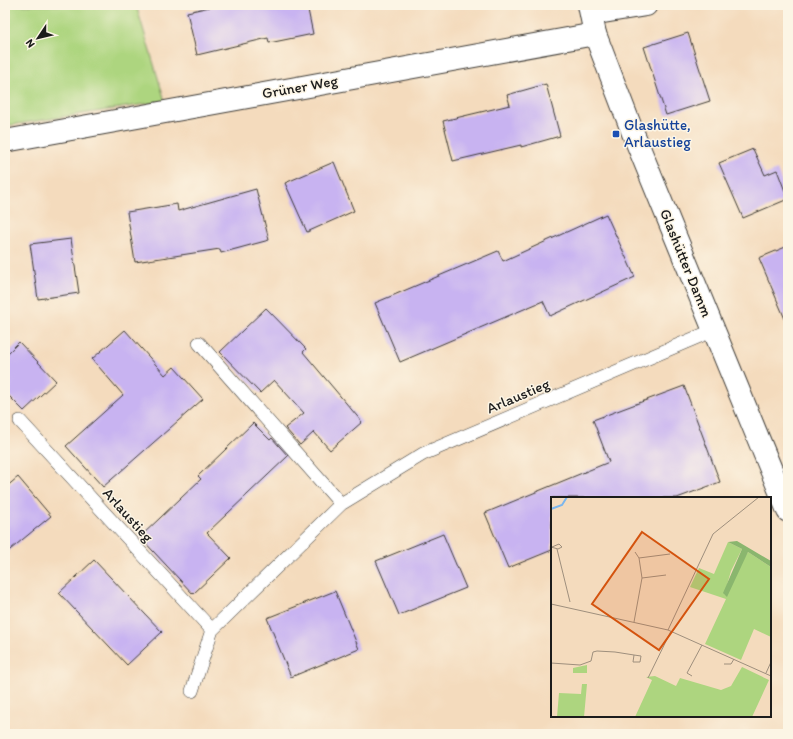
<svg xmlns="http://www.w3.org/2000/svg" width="793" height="739" font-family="Itim,sans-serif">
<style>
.green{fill:#add57f;stroke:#64784e}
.building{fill:#c8b3f1}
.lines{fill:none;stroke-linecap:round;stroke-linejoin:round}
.service-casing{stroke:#3c3934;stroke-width:14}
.minor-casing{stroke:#3c3934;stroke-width:24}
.tertiary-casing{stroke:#3c3934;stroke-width:24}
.service{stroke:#fff;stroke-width:13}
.minor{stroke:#fff;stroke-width:22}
.tertiary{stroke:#fff;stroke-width:22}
.transit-dot{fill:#1a4fb4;stroke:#fcf5e5;stroke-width:1.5}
.labels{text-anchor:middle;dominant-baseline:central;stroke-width:3;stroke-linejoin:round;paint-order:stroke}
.street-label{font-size:15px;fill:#1c1c1c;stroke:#fcf5e5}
.transit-label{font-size:15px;fill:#164399;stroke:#fcf5e5;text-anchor:start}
.inset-river{fill:none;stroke:#7cb6ed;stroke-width:2}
.inset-road{fill:none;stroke:#9e8f7d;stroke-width:1}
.view{fill:#d4530e;fill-opacity:0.15;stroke:#d4530e;stroke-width:2}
.inset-edge{fill:none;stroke:#1c1c1c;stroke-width:2}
</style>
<rect width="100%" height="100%" fill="#fcf5e5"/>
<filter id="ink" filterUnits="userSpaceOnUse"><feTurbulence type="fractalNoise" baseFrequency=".025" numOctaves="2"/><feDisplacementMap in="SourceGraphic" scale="8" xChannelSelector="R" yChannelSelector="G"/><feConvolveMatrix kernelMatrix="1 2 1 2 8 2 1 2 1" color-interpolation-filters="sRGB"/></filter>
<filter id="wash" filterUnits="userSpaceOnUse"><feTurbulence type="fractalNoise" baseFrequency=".012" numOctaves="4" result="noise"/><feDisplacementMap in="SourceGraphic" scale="16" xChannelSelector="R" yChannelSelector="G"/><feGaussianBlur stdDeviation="0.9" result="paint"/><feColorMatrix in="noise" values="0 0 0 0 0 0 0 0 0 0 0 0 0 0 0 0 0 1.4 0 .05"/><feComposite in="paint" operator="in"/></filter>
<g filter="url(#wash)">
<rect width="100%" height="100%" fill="#f4dbbd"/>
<path class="green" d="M5,5H136L165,101L5,126Z"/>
<g id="blocks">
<path class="building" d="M219,5H307L313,34L269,43L268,38L197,55L187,12Z
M688,33L710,101L666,115L644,47Z
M546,84L560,136L521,147V145L453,161L443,121L510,105L507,95Z
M753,149L765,175L777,170L788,199L743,218L719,163Z
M334,162L354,211L307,232L285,183Z
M256,189L269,240L221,253L220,249L135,262L127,212L177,204L178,211Z
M606,214L635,277L550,316L543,301L400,362L375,303L498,251L503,261Z
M71,239L79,293L38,299L30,244Z
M788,246V326L759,258Z
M266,308L306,349L303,352L362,422L330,450L314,432L300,445L285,428L304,413L274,380L260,393L220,352Z
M125,330L165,375L174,367L203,399L103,487L66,446L123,395L92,359Z
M19,342L56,381L24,411L5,392V356Z
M684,386L720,482L677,498H552V550L508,568L485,513L609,462L593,420Z
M253,423L270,440L272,438L288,456L207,533L231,558L193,594L140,537L201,479L198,476Z
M18,477L51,516L5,554V488Z
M443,534L466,588L399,615L376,561Z
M94,560L162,632L127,665L59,593Z
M335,591L359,649L291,677L267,618Z"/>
</g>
</g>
<g filter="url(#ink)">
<use href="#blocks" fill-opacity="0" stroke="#3c3934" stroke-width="1"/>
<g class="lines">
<g class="service-casing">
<path id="service" d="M199,343L341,504
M20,421L212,630
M192,691L212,630L341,504L423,454L714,330"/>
</g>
<g class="minor-casing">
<path id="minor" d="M591,14L646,5
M5,141L595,34"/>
</g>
<g class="tertiary-casing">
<path id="tertiary" d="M589,5L595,34L633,133L788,511"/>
</g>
<use href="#service" class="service"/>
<use href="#minor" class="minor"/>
<use href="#tertiary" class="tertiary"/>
</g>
</g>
<rect class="transit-dot" x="612" y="130" width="8" height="8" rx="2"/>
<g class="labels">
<g class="street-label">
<text transform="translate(300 87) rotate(-10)">Grüner Weg</text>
<text transform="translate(686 263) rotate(68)">Glashütter Damm</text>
<text transform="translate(518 396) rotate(-23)">Arlaustieg</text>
<text transform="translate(128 515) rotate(48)">Arlaustieg</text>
</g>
<g class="transit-label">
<text x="624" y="125">Glashütte,<tspan x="624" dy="17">Arlaustieg</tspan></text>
</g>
</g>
<g transform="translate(551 497)">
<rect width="220" height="220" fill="#f4dbbd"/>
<path d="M177,45L191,52L180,74L173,98L197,55L220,70V140L203,132L190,163L154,147L175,102L139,90L148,71L163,77ZM36,168V176H22V171ZM191,170L218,183L201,220H84L101,183L95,180L104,179L125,189L129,181L170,193L180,189ZM31,187H36L33,220H6L8,196L30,197Z" fill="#add57f"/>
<path d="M186,44L220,64V70L197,55L176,100L172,96L191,52L177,45Z" fill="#8ab66e"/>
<path class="inset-river" d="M0,12L11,8L16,0"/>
<path class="inset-road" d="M0,50L7,52L11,50L8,47L1,50M6,52L19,105M88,61L119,57M91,81L115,78M0,107L117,133L220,179M83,125L91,81L88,61L84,55M117,133L162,37L208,0M0,166L29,168L40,164L42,155L46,154L64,155L83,158L90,159L89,165H82L83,158M173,167H180L183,162M215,176L220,165M141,179L136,176L151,148M97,181L120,134"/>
<path class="view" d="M91,35L158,82L108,153L41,107Z"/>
<rect width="220" height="220" class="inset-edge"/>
</g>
<rect width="793" height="739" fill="none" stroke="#fcf5e5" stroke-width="20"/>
<g transform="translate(38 38) rotate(235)" stroke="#fcf5e5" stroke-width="3" paint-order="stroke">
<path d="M0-3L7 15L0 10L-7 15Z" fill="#1c1c1c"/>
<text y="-6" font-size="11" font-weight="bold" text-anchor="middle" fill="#1c1c1c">N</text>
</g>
</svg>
